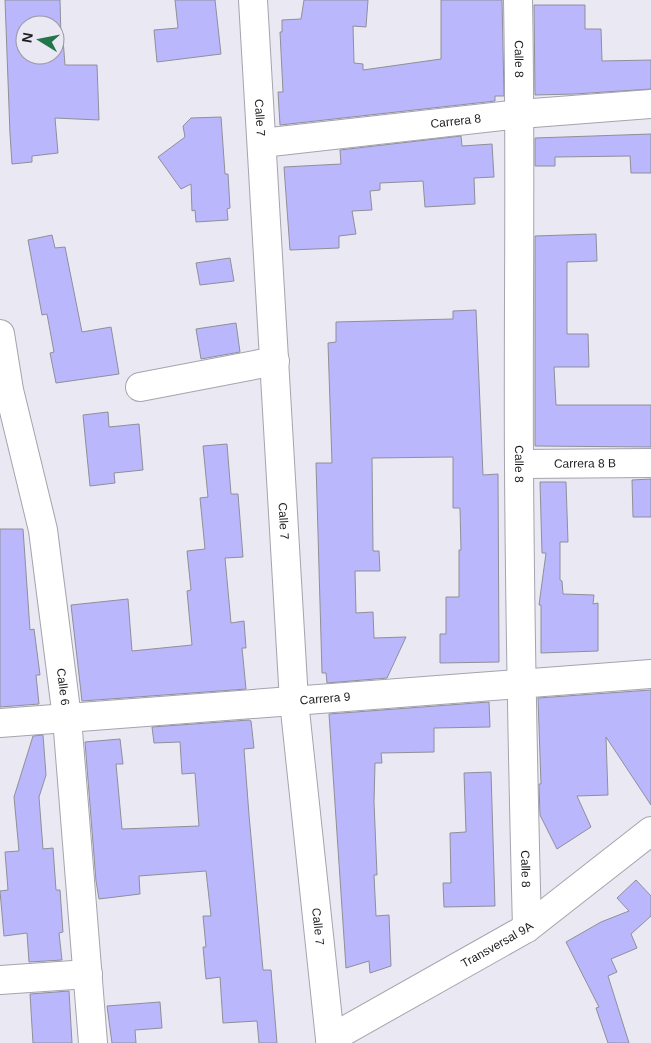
<svg xmlns="http://www.w3.org/2000/svg" width="651" height="1043" font-family="Helvetica,sans-serif">
<style>
.building{fill:#bbb7fc;stroke:#8f8f99;fill-rule:evenodd}
.lines{fill:none;stroke-linecap:round;stroke-linejoin:round}
.minor-casing{stroke:#a4a4ae;stroke-width:30}
.major-casing{stroke:#a4a4ae;stroke-width:30}
.minor{stroke:#fff;stroke-width:28}
.major{stroke:#fff;stroke-width:28}
.labels{text-anchor:middle;dominant-baseline:central;stroke-width:5;stroke-linejoin:round;paint-order:stroke}
.street-label{font-size:12px;fill:#1e1e21;stroke:#e9e8f3}
</style>
<rect width="100%" height="100%" fill="#e9e8f3"/>
<path class="building" d="M5,0H60L61,39H63L65,65H97L99,120L55,118L58,153L32,156V162L12,164L10,134ZM25,25H55V55H25Z
M175,0H215L221,54L157,62L154,30L178,28Z
M304,0H368L366,27L353,26L354,63L363,64V70L441,59V0H502L504,96H495V101L280,125L278,92H283L280,32H282V20L301,19Z
M534,5H585V29H601L602,61L651,60V89L574,94L535,95Z
M221,117L225,174H228L230,208L227,209L228,220L196,222L195,210L192,211L191,184L181,189L158,157L185,137L183,126L191,118Z
M651,134V173H631L630,156L555,157V166H535V138Z
M461,136L462,146L492,144L494,177L474,178L475,204L425,207L423,181L380,183V190L370,191L372,210L352,211L356,234L339,236V248L290,250L284,167L341,164L340,150Z
M596,234L597,261L567,262V334H588L589,367H554L556,405H651V447L535,446V236Z
M52,235L55,248L65,247L82,332L111,327L119,374L56,383L50,353L54,352L47,314L42,315L28,240Z
M230,258L234,281L200,285L196,263Z
M476,310L483,475L498,474L499,662L440,663V634H446V597H459V550H461L460,508H453V457L372,458L373,551H379L380,571H355L356,613L373,612L374,638L406,637L387,678L327,683L326,673H322L316,463H332L328,343L336,342V322L453,319V311Z
M236,323L240,352L201,359L196,329Z
M108,412L109,427L139,424L143,470L114,473L115,483L90,486L83,415Z
M227,444L231,494H238L243,557L225,558L231,623L244,621L246,648H242L246,689L82,701L71,605L128,599L132,651L192,645L187,591L191,590L187,551L205,549L200,498L208,497L203,446Z
M651,479V517H633L632,480Z
M540,482H566L568,542H560V580L562,581L563,594L594,595L593,604L598,603V651L541,653V605H539L546,553H542Z
M0,529H23L30,630L34,629L40,675H36L39,704L0,707Z
M651,690V805L606,737L608,795L577,796L591,827L557,849L540,815L539,784H541L538,698Z
M489,702L490,727L434,728V752L381,753L382,763H375L374,802L377,875H374L376,916L389,915L391,966L370,973L369,961L346,968L329,714Z
M249,720L251,721L254,748L244,749L249,815L263,970H271L277,1043H259L257,1021L223,1023L220,977L206,979L203,947H206L203,916H211L206,871L139,876L140,894L99,899L96,881L85,742L120,739L123,764H116L122,829L199,826L195,773L182,774L180,742L154,743L152,727Z
M43,735L46,775L39,797L43,849L53,848L56,890H60L63,932L59,933L62,960L29,962L27,933L4,936L0,891L8,890L5,852L19,851L14,797L33,736Z
M491,772L495,906L444,907L443,883H451L450,833L466,832L464,773Z
M636,880L651,896V916L631,934L637,948L611,959L617,972L608,976L629,1043H608L596,1008L599,1007L566,942L601,922L629,911L617,898Z
M69,991L72,1043H33L30,994Z
M160,1002L162,1028L135,1030L136,1043H112L107,1006Z"/>
<g class="lines">
<g class="minor-casing">
<g id="minor">
<path id="s1" d="M253,0L294,701L330,1039"/>
<path id="s2" d="M518,0C521,155 518,311 519,466C520,620 523,774 527,928"/>
<path id="s3" d="M262,143L520,114L651,104"/>
<path id="s4" d="M0,334L9,390L43,530L67,718L93,1043"/>
<path d="M140,387L275,361"/>
<path id="s5" d="M519,464L651,463"/>
<path id="s6" d="M0,723L651,674"/>
<path d="M0,980L88,974"/>
</g>
</g>
<g class="major-casing">
<g id="major">
<path id="s7" d="M331,1043L330,1039L527,928L651,831"/>
</g>
</g>
<use href="#minor" class="minor"/>
<use href="#major" class="major"/>
</g>
<g class="labels">
<g class="street-label">
<text stroke="none"><textPath href="#s2" startOffset="59">Calle 8</textPath></text>
<text stroke="none"><textPath href="#s1" startOffset="118">Calle 7</textPath></text>
<text stroke="none"><textPath href="#s3" startOffset="195">Carrera 8</textPath></text>
<text stroke="none"><textPath href="#s2" startOffset="464">Calle 8</textPath></text>
<text stroke="none"><textPath href="#s5" startOffset="66">Carrera 8 B</textPath></text>
<text stroke="none"><textPath href="#s1" startOffset="522">Calle 7</textPath></text>
<text stroke="none"><textPath href="#s4" startOffset="359">Calle 6</textPath></text>
<text stroke="none"><textPath href="#s6" startOffset="326">Carrera 9</textPath></text>
<text stroke="none"><textPath href="#s2" startOffset="869">Calle 8</textPath></text>
<text stroke="none"><textPath href="#s1" startOffset="929">Calle 7</textPath></text>
<text stroke="none"><textPath href="#s7" startOffset="196">Transversal 9A</textPath></text>
</g>
</g>
<g transform="translate(40 40) rotate(280)"><circle r="24" fill="#e9e8f3" stroke="#98979f"/>
<path d="M0-4L9 19L0 12L-9 19Z" fill="#227649"/>
<text y="-8" font-size="14" font-weight="bold" text-anchor="middle" fill="#1e1e21">N</text>
</g>
</svg>
